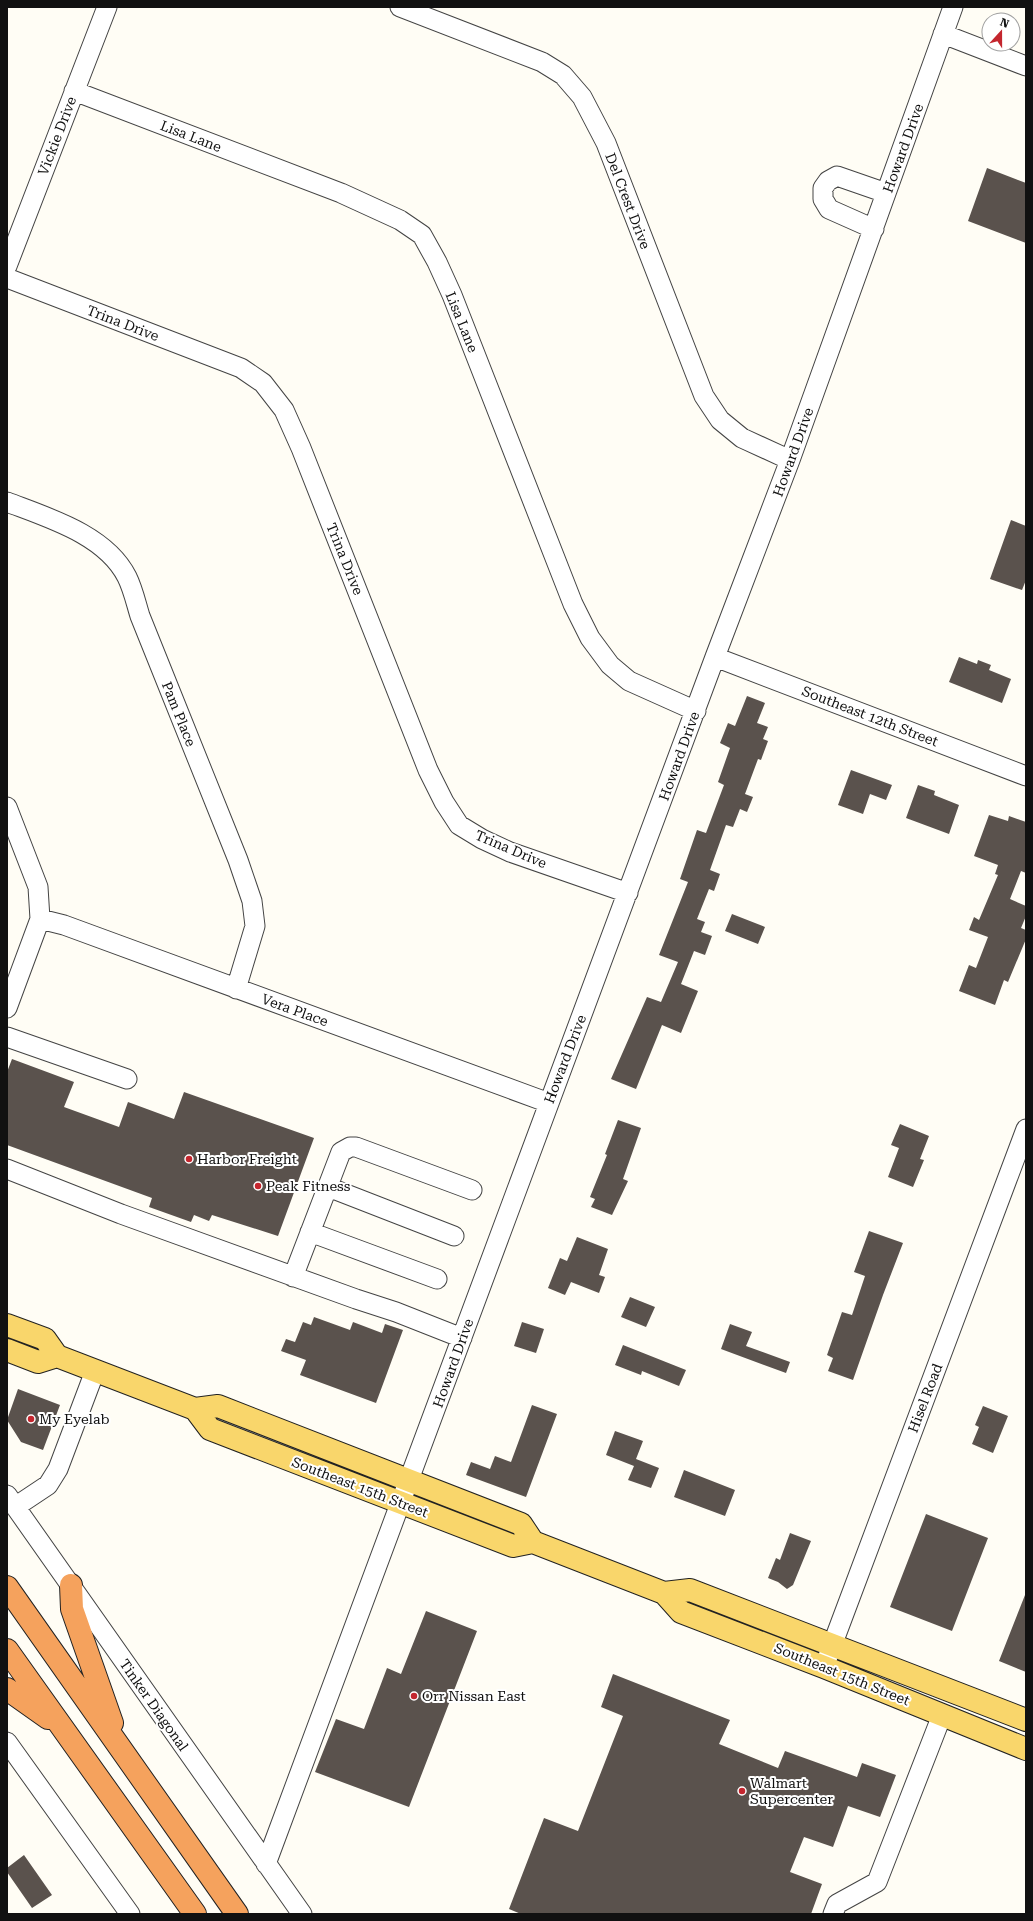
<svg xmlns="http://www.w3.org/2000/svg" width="1033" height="1921" font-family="'Roboto Serif',serif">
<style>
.building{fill:#5a524d}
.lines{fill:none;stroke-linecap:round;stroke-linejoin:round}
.minor-casing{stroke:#444;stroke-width:21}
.major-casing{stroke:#222;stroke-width:24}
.highway-casing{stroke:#222;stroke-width:24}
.minor{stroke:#fff;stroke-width:19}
.major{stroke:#f9d66b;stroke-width:22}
.highway{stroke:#f5a25d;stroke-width:22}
.poi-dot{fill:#c4262e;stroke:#fff;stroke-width:1.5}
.labels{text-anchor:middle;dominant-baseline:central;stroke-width:4;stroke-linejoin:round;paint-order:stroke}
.street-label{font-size:14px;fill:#111;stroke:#fff}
.poi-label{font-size:14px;fill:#111;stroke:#fff;text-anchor:start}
</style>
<rect width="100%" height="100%" fill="#fffdf5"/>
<path class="building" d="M987,168L1026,183V243L968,221Z
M1011,520L1026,526V580L1022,590L990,579Z
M959,657L977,664L978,660L991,665L989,670L1011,679L1002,703L949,682Z
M747,696L765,703L757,723L768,727L763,739L768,741L761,760L758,759L745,794L753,797L747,812L740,809L733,827L726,825L710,870L720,874L714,891L709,889L697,919L705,922L701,932L712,936L705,955L694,951L681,984L698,991L681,1033L662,1025L636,1089L611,1079L647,997L661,1002L678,962L659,955L688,882L680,879L697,830L706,833L724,785L718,782L730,748L720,743L728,723L735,726Z
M851,770L892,785L886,800L870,794L863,814L838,805Z
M918,785L935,791L934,795L959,805L949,834L906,818Z
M989,815L1008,821L1009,816L1026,822V873L1021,871L1010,899L1026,906V916L1021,928L1026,930V939L1008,982L1004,980L995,1005L959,991L969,965L976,968L988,937L969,930L974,917L979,920L998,875L995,874L998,865L974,856Z
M732,914L765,927L758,944L725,931Z
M12,1059L74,1082L64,1107L119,1127L128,1102L174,1119L184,1092L314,1138L278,1236L212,1215L209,1221L194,1215L191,1222L149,1207L152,1198L7,1145V1072Z
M618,1120L641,1128L623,1179L628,1181L612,1215L591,1207L595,1199L590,1197L607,1155L605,1154Z
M900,1124L929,1136L920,1159L924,1160L913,1187L888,1177L899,1148L891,1145Z
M869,1231L903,1243L883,1295L853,1380L828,1371L833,1358L827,1355L842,1312L852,1315L865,1276L854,1272Z
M577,1237L608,1249L599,1275L605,1277L599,1293L571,1282L565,1295L548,1288L560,1258L567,1261Z
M630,1297L655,1307L646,1327L621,1317Z
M314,1317L350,1330L353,1322L382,1333L385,1324L403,1330L376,1403L300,1375L306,1360L281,1351L286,1339L295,1342L303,1322L311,1325Z
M522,1322L544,1329L536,1353L514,1346Z
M730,1324L752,1332L746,1346L790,1362L786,1373L721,1349Z
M623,1345L686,1370L679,1386L642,1371L641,1375L615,1365Z
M18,1389L60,1405L43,1450L21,1442L7,1420Z
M532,1405L557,1414L526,1497L466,1475L471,1462L490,1469L495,1456L511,1462Z
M983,1406L1008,1416L993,1453L972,1444L979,1427L975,1425Z
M615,1431L643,1441L636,1459L659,1468L651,1488L628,1480L634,1466L606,1455Z
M684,1470L735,1490L725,1516L674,1497Z
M926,1514L988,1538L952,1631L890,1607Z
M790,1533L811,1541L793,1585L787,1589L778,1582L768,1578L776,1558L780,1560Z
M1025,1595H1026V1672L999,1661Z
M426,1611L477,1631L409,1807L315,1772L336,1719L364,1729L387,1668L401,1674Z
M613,1674L730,1720L719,1744L778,1768L785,1751L857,1777L862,1763L896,1775L880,1817L848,1806L833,1847L804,1837L790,1872L822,1884L811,1914H521L509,1909L544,1818L578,1831L623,1716L601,1707Z
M24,1855L52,1895L32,1908L7,1872V1868Z"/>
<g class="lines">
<g class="minor-casing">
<path id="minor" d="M400,7L542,62L563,75L582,97L606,143L704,396L720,420L742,438L790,460
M943,34L1026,66
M74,91L341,193L400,220L422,235L437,262L452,295L573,604L590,638L610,665L629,681L696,711
M874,229L829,209L823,199V188L828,181L837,176L886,193
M7,266L107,7
M7,278L241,368L263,383L284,410L301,448L428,770L444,802L459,825L482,839L510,852L628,893
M7,502C49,518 106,535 127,577C133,589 136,603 140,616L238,860L252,901L255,926L236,989
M715,657L1026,776
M7,807L38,887L40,919L7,1008
M40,919L64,925L549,1103
M7,1037L127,1079
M7,1169L121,1214L356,1299L396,1312L462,1338
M328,1187L454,1236
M310,1232L437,1279
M293,1277L341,1152L350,1147H356L472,1190
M7,1495L302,1914
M15,1507L48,1485L58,1469L95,1371
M824,1667L1026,1129
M7,1742L130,1914
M266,1864L715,657L790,460L953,7
M833,1914L837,1904L877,1882L942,1715"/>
</g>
<g class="major-casing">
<path id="major" d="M7,1325L45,1339L57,1356L195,1409L218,1406L521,1524L533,1542
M7,1350L38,1362L57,1356
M195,1409L210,1429L513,1546L533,1542L664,1593L681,1612L824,1667L1026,1749
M664,1593L690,1590L1026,1720"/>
</g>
<g class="highway-casing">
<path id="highway" d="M71,1585L72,1609L112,1723
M7,1587L237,1914
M7,1650L195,1914
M7,1689L48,1718"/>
</g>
<use href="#minor" class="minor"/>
<use href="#major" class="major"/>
<use href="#highway" class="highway"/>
</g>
<g class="poi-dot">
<circle cx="189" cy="1159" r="4"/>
<circle cx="258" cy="1186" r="4"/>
<circle cx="31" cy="1419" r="4"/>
<circle cx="414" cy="1696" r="4"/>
<circle cx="742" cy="1791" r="4"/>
</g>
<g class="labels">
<g class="street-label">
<text transform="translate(57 136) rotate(-69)">Vickie Drive</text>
<text transform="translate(191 136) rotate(21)">Lisa Lane</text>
<text transform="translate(903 148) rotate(-70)">Howard Drive</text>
<text transform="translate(628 201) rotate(69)">Del Crest Drive</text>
<text transform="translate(462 322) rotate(68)">Lisa Lane</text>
<text transform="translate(123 323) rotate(21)">Trina Drive</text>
<text transform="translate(793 452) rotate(-70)">Howard Drive</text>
<text transform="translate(345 559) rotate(68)">Trina Drive</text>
<text transform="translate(179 714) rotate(68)">Pam Place</text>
<text transform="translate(870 716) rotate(21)">Southeast 12th Street</text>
<text transform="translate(679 756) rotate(-70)">Howard Drive</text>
<text transform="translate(511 849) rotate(23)">Trina Drive</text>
<text transform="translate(295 1010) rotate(20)">Vera Place</text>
<text transform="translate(565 1059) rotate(-69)">Howard Drive</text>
<text transform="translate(453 1363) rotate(-70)">Howard Drive</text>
<text transform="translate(925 1398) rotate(-69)">Hisel Road</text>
<text transform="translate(360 1487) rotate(21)">Southeast 15th Street</text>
<text transform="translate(842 1674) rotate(22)">Southeast 15th Street</text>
<text transform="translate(154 1705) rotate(55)">Tinker Diagonal</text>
</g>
<g class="poi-label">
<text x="197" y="1159">Harbor Freight</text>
<text x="266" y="1186">Peak Fitness</text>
<text x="39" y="1419">My Eyelab</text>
<text x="422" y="1696">Orr Nissan East</text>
<text x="750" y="1783">Walmart<tspan x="750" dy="16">Supercenter</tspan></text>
</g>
</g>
<rect width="1033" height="1921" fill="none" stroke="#111111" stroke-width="16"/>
<g transform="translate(1001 32) rotate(21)"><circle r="19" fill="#ffffff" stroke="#a0a0a0"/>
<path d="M0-3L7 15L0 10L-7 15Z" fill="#c4262e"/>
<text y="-6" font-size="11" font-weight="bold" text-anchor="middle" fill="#111111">N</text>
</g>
</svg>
